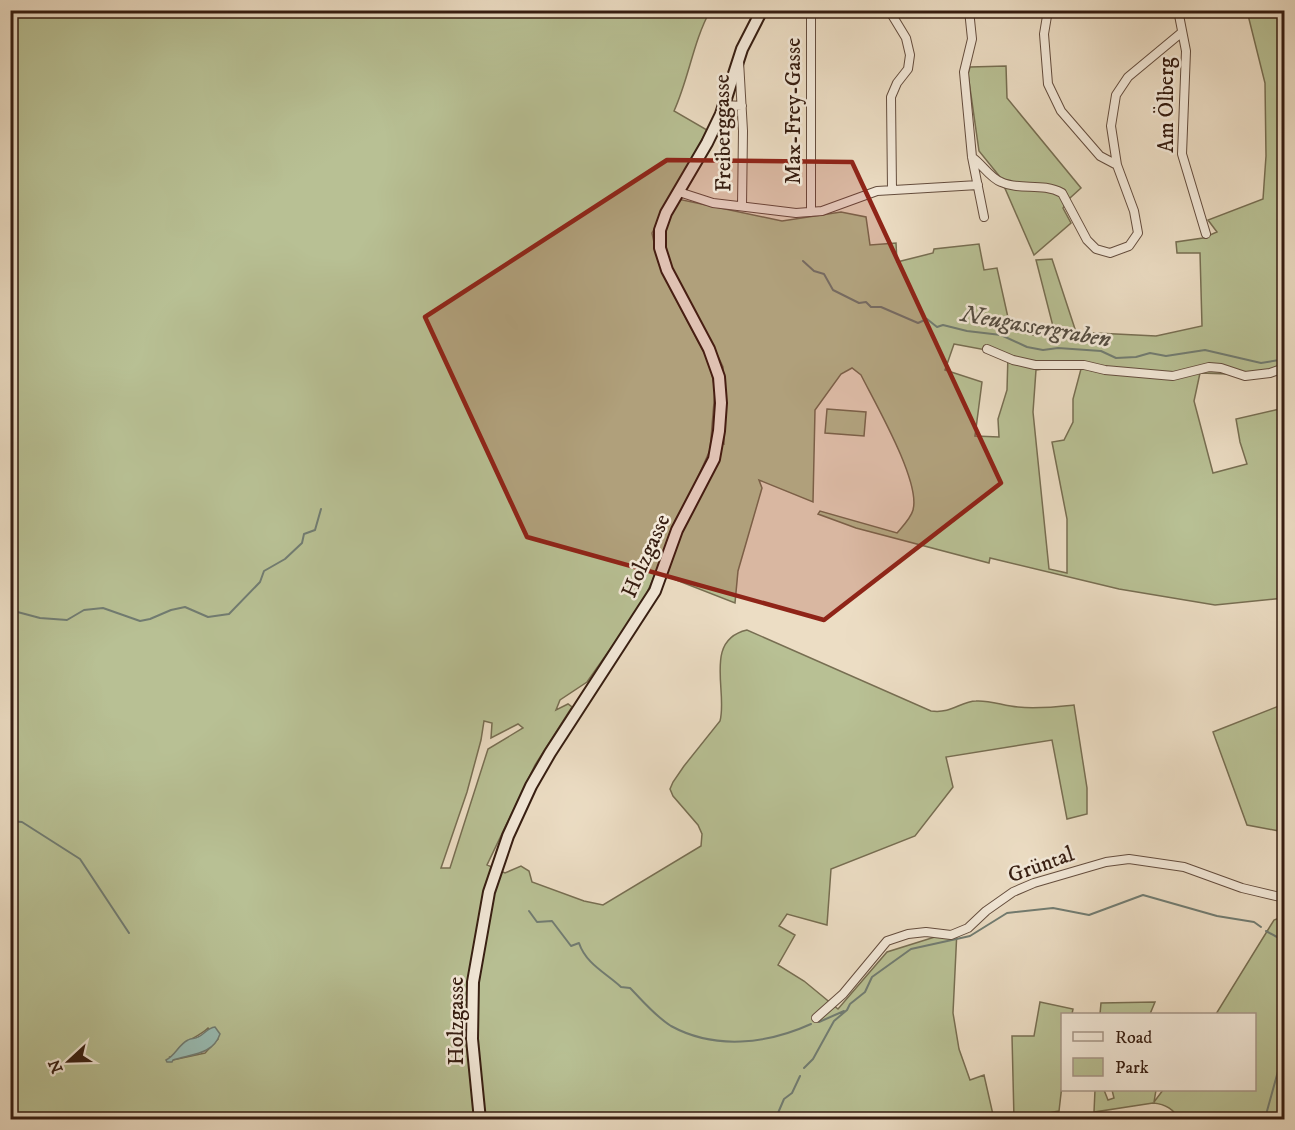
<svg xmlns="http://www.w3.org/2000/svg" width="1295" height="1130" font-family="'IM FELL DW Pica',serif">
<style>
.green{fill:#b8c094;stroke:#776e52;stroke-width:1.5;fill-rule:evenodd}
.water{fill:#99bcb3;stroke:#717c72;stroke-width:1.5}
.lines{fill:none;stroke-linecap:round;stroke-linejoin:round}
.stream{stroke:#717c72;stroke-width:2}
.street-casing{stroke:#644d3e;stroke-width:10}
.secondary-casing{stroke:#361d11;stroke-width:14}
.street{stroke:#f3e9d9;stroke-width:8}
.secondary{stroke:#f3e9d9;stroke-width:10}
.marked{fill:#8f2418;fill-opacity:0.2;stroke:#8f2418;stroke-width:4.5;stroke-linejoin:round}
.labels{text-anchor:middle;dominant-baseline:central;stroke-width:5;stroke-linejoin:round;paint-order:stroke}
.street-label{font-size:22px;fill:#361d11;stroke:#f3e9d9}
.water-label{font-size:24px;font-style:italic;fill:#544d42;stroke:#f3e9d9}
</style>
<rect width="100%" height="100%" fill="#ecddc4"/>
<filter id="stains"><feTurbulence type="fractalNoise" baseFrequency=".00333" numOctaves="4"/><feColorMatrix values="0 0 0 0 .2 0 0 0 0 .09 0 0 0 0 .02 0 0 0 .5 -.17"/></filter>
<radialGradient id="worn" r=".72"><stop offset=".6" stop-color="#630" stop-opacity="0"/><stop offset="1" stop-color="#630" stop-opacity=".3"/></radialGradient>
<path class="green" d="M10,11H710C693,42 689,78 674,111L707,130L652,233L658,261L670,288L710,364L715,390L710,450L642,604L587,682L560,700L556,710L568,704L572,707L535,765L487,865L505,873L521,866L529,871L532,882L584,901L603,905L701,846L702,834L698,825L673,796L670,789L673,782L684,766L720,721C728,692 703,640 747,630L931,711C952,714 961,701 976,701C990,700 1004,706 1018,707C1037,709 1055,707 1074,705L1087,788V814L1067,819L1052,740L946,757L953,787L915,836L831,869L827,925L787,914L779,926L795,935L778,965L804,981L838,1009L887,952L957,930L953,1013L959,1049L970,1080L984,1075L994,1119H11ZM484,721L492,723L491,738L518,724L523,728L488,749L450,868H441L467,792L481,740ZM208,1028L218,1039L205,1053L173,1060L170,1057L174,1056C181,1040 197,1039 208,1028Z
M1247,11H1284V369L1228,374L1200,373L1194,401L1213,473L1247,464L1240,442L1236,419L1284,408V598L1215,605L1119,589L990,558L989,563L856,528L818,514L820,511L897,533C902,527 911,518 913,510C921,482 875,403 861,375L852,368L841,374L815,410L813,502L759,480L762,488L738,571L735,603L666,576L671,555L720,443L724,444L723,367L709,337L672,271L663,247V231L678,199L782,221L841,212L866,217L870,245L896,243L897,262L933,253L934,249L979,244L984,270L997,268L1009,322L1033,335L1055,334L1036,260L1052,259L1076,332L1156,336L1202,326L1200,253H1177L1176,242L1203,238L1217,232L1208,220L1263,199L1266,156L1265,83ZM954,344L1008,354L1007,390L998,419L999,437L975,436L982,382L945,370ZM1057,367L1081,369L1073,399V422L1064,440L1052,442L1067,519V573L1049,569L1033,412L1036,370Z
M1006,66L1007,98L1081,188L1070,198L1063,208L1071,223L1034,255L1000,177L979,151L968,74L970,67Z
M827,409L866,412L864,436L825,433Z
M1284,704V832L1247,825L1213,732Z
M1284,916V1119H1178C1174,1109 1164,1104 1153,1103L1094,1112L1095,1090H1104L1108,1100L1114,1098L1112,1090H1156L1154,1102L1163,1090H1254V1014H1216L1274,920Z
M1040,1002L1073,1009L1072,1014H1062V1085L1059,1111L1014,1119L1012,1036H1034Z
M1155,1002L1150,1014H1100L1101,1003Z"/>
<path class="water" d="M215,1027L220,1034C213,1055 191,1054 173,1060L172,1062H167L166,1060C176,1055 178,1045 188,1040C191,1038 195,1039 198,1037C205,1034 207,1028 215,1027Z"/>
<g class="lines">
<path class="stream" d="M803,261L814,271L824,274L833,290L859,303L866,302L871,307H881L918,323L927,319L937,327L943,325L967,331L1001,335L1027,347L1043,350L1058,348L1101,351L1116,358L1136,357L1150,353L1166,356L1205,350L1261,363L1279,360L1284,357
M10,610L40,618L67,620L84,610L103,608L140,621L150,619L171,610L185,607L208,617L229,614L260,582L264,571L285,559L302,543L304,534L315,530L321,509
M10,821L22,822L80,859L129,933
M529,911L537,922L552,921L571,946L579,943C586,964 606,973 621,987L630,988C643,1001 655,1016 671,1026C715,1050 767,1044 811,1024
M1266,931L1277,937L1284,936
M819,1022L844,1011
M804,1068L813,1059L834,1021L847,1010L850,1004L865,992L872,977L911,949L970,936L1007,913L1053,908L1089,915L1143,895L1217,916L1254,922L1261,927
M1267,1111L1280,1064V1030L1284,1016
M775,1120L784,1099L792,1093L800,1076"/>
<g class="street-casing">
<path id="street" d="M811,10V212
M889,10L906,38L910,55L908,69L897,83L891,97L892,190
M969,10L972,39L964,72L972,157L984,217
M1048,10L1044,34L1048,84L1061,111L1100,156L1117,165
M1178,10L1186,51L1182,154L1206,234
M739,61L743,131L742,206
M725,105L742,106
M972,157C982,164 990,178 1001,182C1020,191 1042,182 1062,193L1087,240L1096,249L1110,253L1129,246L1138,233L1134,211L1117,165L1111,126L1116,95L1128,77L1181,33
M679,192L713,203L796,213L822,211L877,191L978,185
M987,349L1013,360L1035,365H1084L1105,370L1173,376L1209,367L1221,368L1245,376L1270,373L1284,368
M816,1018L843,994L887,941L908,934L926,932L951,935L968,928L986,911L1013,892L1034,883L1106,862L1129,859L1184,867L1242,888L1284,898"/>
</g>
<g class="secondary-casing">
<path id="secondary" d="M480,1120L472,1039L473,982L489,892L508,836L531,786L550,753L655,591L677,530L714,459L719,431L721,403L719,377L709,349L667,270L660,248V230L666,213L707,143L721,114L742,49L762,10"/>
</g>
<use href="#street" class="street"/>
<use href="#secondary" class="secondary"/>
</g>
<path class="marked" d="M667,160L852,162L1001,483L824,620L527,537L425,317Z"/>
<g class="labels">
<g class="street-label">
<text transform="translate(1166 105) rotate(-90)">Am Ölberg</text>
<text transform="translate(793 111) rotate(-90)">Max-Frey-Gasse</text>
<text transform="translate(723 133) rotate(-91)">Freiberggasse</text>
<text transform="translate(646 556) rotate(-66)">Holzgasse</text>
<text transform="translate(1041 865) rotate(-20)">Grüntal</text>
<text transform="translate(456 1021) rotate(-90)">Holzgasse</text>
</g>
<g class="water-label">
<text transform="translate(1036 327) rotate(10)">Neugassergraben</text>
</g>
</g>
<rect width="1295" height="1130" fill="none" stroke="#ecddc4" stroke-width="36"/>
<rect x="12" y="12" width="1271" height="1106" fill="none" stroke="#361d11" stroke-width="3"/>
<rect x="18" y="18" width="1259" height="1094" fill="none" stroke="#361d11" stroke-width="1.5"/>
<rect x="1061" y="1013" width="195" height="78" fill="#f3e9d9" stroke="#a79789" stroke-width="1.5"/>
<rect x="1073" y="1032" width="30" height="9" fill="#f3e9d9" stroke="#a79789" stroke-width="1.5"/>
<text x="1115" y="1043" font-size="18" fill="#361d11">Road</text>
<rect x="1073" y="1058" width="30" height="18" fill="#b8c094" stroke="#a79789" stroke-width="1.5"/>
<text x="1115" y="1073" font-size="18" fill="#361d11">Park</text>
<g transform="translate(69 1061) rotate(248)" stroke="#f3e9d9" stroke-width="4.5" paint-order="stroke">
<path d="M0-4.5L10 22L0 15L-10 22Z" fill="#361d11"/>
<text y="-9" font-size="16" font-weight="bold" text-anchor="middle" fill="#361d11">N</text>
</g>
<rect width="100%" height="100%" filter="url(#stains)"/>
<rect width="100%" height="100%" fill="url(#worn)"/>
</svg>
